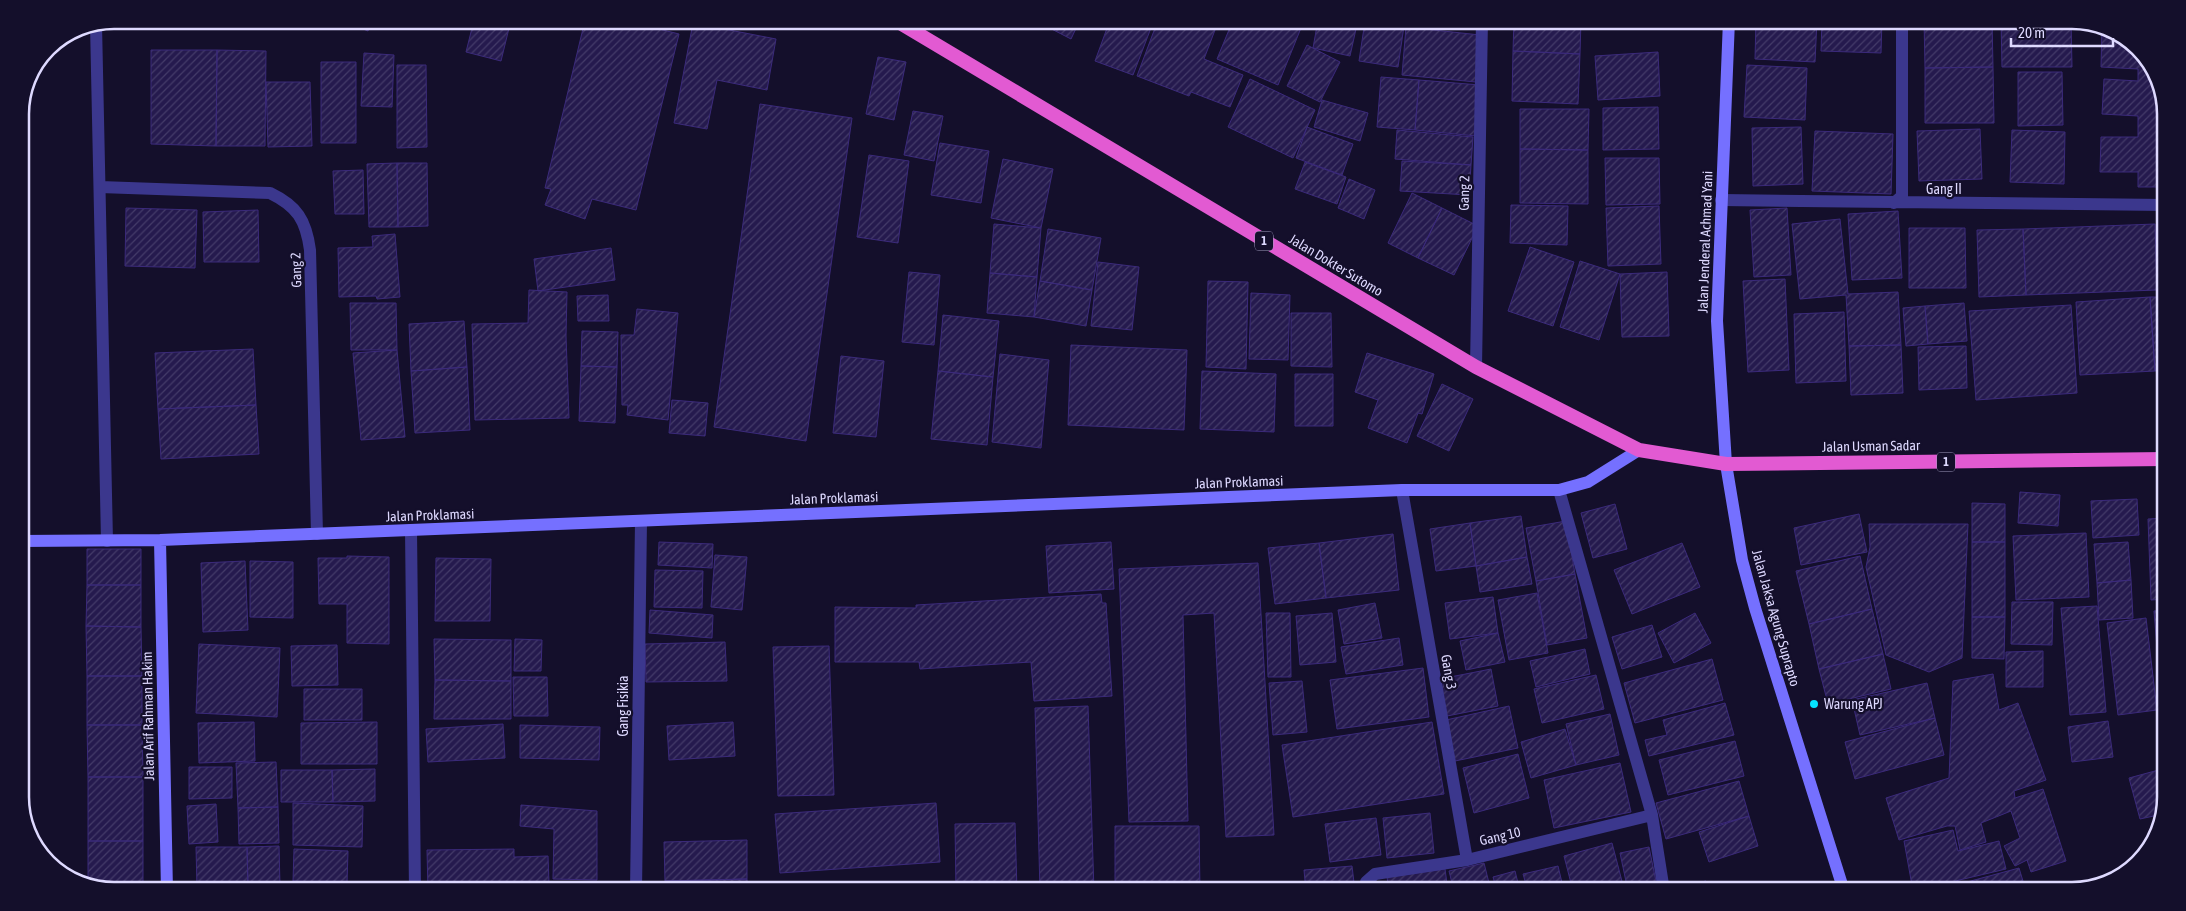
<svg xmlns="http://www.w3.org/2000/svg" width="2186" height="911" font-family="'Asap Condensed',sans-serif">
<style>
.building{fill:url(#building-hatch);stroke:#3b2a7b}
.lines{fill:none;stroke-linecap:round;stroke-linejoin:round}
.minor{stroke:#3b378d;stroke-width:12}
.secondary{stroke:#7570ff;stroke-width:12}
.trunk{stroke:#e25ad2;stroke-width:14}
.poi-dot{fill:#05e3ff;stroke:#140f2b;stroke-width:2}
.labels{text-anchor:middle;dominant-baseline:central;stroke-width:4.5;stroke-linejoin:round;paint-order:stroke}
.shield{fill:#140f2b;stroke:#a19cbf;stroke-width:1}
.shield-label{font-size:12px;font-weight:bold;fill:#ded9ff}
.street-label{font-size:14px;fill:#ded9ff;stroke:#140f2b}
.poi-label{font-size:14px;fill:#ded9ff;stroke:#140f2b;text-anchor:start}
.rim{fill:none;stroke:#ded9ff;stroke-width:2.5}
</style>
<defs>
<pattern id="building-hatch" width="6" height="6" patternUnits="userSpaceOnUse" patternTransform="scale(1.25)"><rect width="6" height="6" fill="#251a4e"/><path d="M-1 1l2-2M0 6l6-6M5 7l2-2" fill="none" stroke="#443b69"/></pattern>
</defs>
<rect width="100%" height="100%" fill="#140f2b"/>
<path class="building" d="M341,20H373L368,31Z
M474,20H511L501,61L466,52Z
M585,20H623L679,34L636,210L592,199L585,219L545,205L551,189L545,188Z
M992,20H1010L1007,27Z
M1034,20H1080L1071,39Z
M1110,20H1154L1133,75L1095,61Z
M1158,20H1190L1215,30L1204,59L1243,75L1230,107L1191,92L1189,96L1137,76Z
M1233,20H1295L1303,23L1278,85L1217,59Z
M1318,20H1358L1350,56L1313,48Z
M1390,20H1476L1390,22Z
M1514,20H1581L1580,54L1513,51Z
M1589,20H1650V27L1590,29Z
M1756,20H1817L1815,62L1755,59Z
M1822,20H1882L1881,53L1821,51Z
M1924,20H1992L1993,67L1925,68Z
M2001,20H2071L2072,67H2002Z
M1365,21L1404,26L1398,67L1359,61Z
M693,23L776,39L767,90L717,80L707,129L674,123Z
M2102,26L2108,27L2147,57L2165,107V187H2138V172H2100L2101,137H2138V116L2102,114L2104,79L2138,81V69L2101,67Z
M1406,27L1480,35L1476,82L1402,75Z
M1307,45L1340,62L1320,102L1287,86Z
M151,50H217L216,146L151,144Z
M217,50L266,51L265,146H216Z
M1513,51L1580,54L1578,104L1512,101Z
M1658,52L1660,96L1598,100L1595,56Z
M364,53L394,55L392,107L361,106Z
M878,57L906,62L894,120L866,114Z
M321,62H356V143H321Z
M397,65H426L427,147L397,148Z
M1747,65L1807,68L1805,120L1744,117Z
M1993,67L1994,123H1925V68Z
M2018,72H2062L2063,125L2018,126Z
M1381,77L1419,80L1415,130L1377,127Z
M1250,79L1315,110L1293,158L1228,127Z
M1419,80L1480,85L1476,136L1415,130Z
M266,82H310L312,146L268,147Z
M1322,100L1368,113L1360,141L1314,127Z
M760,104L852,118L806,441L714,427Z
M1658,107L1659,149L1603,150V108Z
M1520,109H1589L1588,150L1520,149Z
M913,111L943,116L934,161L904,155Z
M1307,127L1353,144L1342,175L1296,158Z
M1801,127L1803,184L1753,186L1752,128Z
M1980,129L1982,179L1919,181L1917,131Z
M1397,130L1473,137L1471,165L1395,159Z
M2012,130L2065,132L2064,184L2010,182Z
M1815,131L1893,134L1891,194L1812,191Z
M940,143L989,151L981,203L931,195Z
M1520,149L1588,150V204L1520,203Z
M869,155L909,161L898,243L857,237Z
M1605,158H1659L1660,204L1606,205Z
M1003,159L1053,169L1041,228L991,218Z
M1402,161L1471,165L1469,195L1400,191Z
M1305,162L1346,177L1337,204L1295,189Z
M397,163L398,227H369L367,164Z
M397,163H427L428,226L398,227Z
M363,170L364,214H335L333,171Z
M1349,179L1375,190L1364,219L1338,208Z
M1412,193L1442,208L1418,258L1388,243Z
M1511,205L1568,206L1567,245L1510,243Z
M1659,206L1661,264L1608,266L1606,208Z
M126,208L197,210L195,268L125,266Z
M1442,208L1478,226L1454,275L1418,258Z
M1787,208L1791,275L1754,277L1750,210Z
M258,210L259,262H204L203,212Z
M1898,211L1902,278L1852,280L1848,214Z
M1840,219L1848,294L1898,292L1901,345L1849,346L1846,295L1800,299L1792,224Z
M994,224L1041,228L1037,277L990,273Z
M2155,224L2157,290L2026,295L2023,229Z
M1909,228H1965L1966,288H1909Z
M1048,229L1101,238L1092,290L1040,281Z
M2023,229L2026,295L1979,297L1977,230Z
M395,234L400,297L377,299L376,296L339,297L338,248L373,247L372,236Z
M1530,247L1574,262L1553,326L1508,311Z
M611,248L615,280L538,291L534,259Z
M1580,261L1620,274L1599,340L1560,327Z
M1098,262L1139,267L1132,330L1091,326Z
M909,272L940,275L934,345L902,342Z
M1667,272L1669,336L1622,337L1620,274Z
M990,273L1037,277L1034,317L987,313Z
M1785,279L1789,370L1748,372L1743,281Z
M1040,281L1092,290L1086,326L1034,317Z
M1208,281L1248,282L1246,369L1206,367Z
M529,290L567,292L566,336L569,418L475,420L472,324L528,323Z
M1251,293L1290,295L1288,360L1249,359Z
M608,295L609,321H578L577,296Z
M2150,297H2166V370L2155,371Z
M2150,297L2155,371L2080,375L2076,302Z
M350,303H396L397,350H351Z
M1964,303L1967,341L1928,344L1925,306Z
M2071,305L2077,393L1976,400L1969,311Z
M1925,306L1928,344L1906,346L1903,308Z
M637,309L678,313L668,420L627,415L628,405H622L621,335H634Z
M1844,312L1846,381L1796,383L1794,314Z
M1291,313H1331L1332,367L1291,366Z
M943,315L999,321L993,377L938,371Z
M464,321L467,367L411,371L409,324Z
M582,331L618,332L617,367L581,366Z
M1071,345L1187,350L1184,430L1068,425Z
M1901,345L1903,393L1851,395L1849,346Z
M1966,346L1967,388L1919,390L1918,347Z
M253,349L256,405L158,409L155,353Z
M397,350L405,437L361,440L353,353Z
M1367,353L1434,374L1422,414L1418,413L1407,443L1368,428L1378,400L1355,392Z
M1000,354L1049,360L1041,448L992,442Z
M841,356L884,361L876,437L833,433Z
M581,366L617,367L615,423L579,421Z
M467,367L470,430L415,433L411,371Z
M938,371L993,377L987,445L931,439Z
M1202,371L1276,374L1274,432L1200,429Z
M1295,374H1333V426H1295Z
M1442,384L1473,399L1449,451L1417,436Z
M672,400L708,403L705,436L669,433Z
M256,405L259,454L161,459L158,409Z
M2020,492L2060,495L2058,526L2018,523Z
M2137,499L2139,535L2093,538L2091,501Z
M1972,503L2005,504V542H1972Z
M1615,504L1627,549L1593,558L1581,513Z
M1859,514L1867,552L1801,565L1794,528Z
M1521,516L1527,557L1476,566L1470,523Z
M2166,518V599L2151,600L2148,519Z
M1566,521L1575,574L1536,581L1526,528Z
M1470,523L1476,566L1436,571L1430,529Z
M1869,524H1968L1962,658L1929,672L1886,655L1866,567L1870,547Z
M2086,533L2089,597L2016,600L2013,536Z
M1393,534L1399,590L1326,598L1319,543Z
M659,542L713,544L712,568L658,565Z
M1111,542L1114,589L1049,593L1046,546Z
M1972,542H2005V617H1972Z
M2128,542L2131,580L2097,583L2094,544Z
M1319,543L1326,598L1275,604L1268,548Z
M1682,543L1700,587L1632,614L1614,570Z
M87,549H141V585H87Z
M715,555L747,557L742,610L711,607Z
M347,556L389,557V644L347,643V604H319L318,558H347Z
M1860,556L1872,609L1809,624L1796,571Z
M1527,557L1532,584L1480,592L1476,566Z
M436,558L491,559L490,621H435Z
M245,561L248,630L203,632L201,563Z
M250,561L293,562V618L250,617Z
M1258,563L1274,835L1226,837L1214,613L1183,615L1188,821L1129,822L1119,569Z
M655,570L703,571L702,608L654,607Z
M1575,574L1587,638L1547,645L1536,581Z
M2131,580L2133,618L2099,620L2097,583Z
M87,585H141V627L86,626Z
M1537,593L1548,653L1509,660L1498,600Z
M1101,594L1102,603H1106L1112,696L1034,701L1031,662L920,669L919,662H835V607L916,608V605Z
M1493,597L1498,633L1450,639L1445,603Z
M2012,602H2053L2052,645L2011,644Z
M1375,603L1382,638L1344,644L1338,610Z
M2097,606L2106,712L2070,715L2061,608Z
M1872,609L1883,654L1819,669L1809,624Z
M650,610L713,615L712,638L649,633Z
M2166,610V660L2158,661L2154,611Z
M1266,613H1290L1291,677H1268Z
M1332,613L1336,662L1300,665L1296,616Z
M1695,613L1711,643L1674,663L1658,633Z
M1972,617H2005L2004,659L1972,658Z
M2146,618L2157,710L2118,715L2107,623Z
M1652,625L1662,657L1622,669L1612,637Z
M86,626L141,627L142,676H87Z
M1498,633L1505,662L1466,670L1460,641Z
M1399,638L1403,665L1346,674L1341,647Z
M434,639L511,640V681L435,680Z
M515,639L542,640L541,671H514Z
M725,642L727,681L646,682L645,644Z
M199,644L280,648L277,717L196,713Z
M337,645L338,685L292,686L291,646Z
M829,646L834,795L778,796L773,647Z
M1585,649L1590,674L1536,687L1530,661Z
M2043,651V687H2006V652Z
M1883,654L1891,689L1828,704L1819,669Z
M1712,659L1723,700L1635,723L1624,683Z
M2166,660V693L2161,694L2158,661Z
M1423,668L1429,717L1337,729L1330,680Z
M1491,669L1498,706L1447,716L1440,679Z
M1993,674L1999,710L2018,703L2046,780L2014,791L2015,798L2043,789L2066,861L2031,872L2027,860L2015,866L2004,846L2020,838L2011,811L1981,823L1986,842L1960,850L1955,826H1947L1899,840L1886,798L1949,778L1953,681Z
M1596,675L1604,709L1542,723L1534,689Z
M87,676H142V725H87Z
M513,677H547L548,716H514Z
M435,680L511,681V719H434Z
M1302,681L1307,732L1273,735L1269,683Z
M1927,683L1935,718L1860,735L1852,700Z
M304,689H362V720H304Z
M1725,703L1734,735L1649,756L1645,740L1667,735L1663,720Z
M1088,706L1094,891H1040L1035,708Z
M1509,706L1518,748L1455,761L1446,720Z
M1610,714L1619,755L1576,765L1566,724Z
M1935,718L1944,755L1855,779L1845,742Z
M2108,721L2113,757L2072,762L2068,727Z
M254,722L255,761L199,763L198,723Z
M377,722V764H301V723Z
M733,722L735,756L669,760L667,726Z
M1432,722L1444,794L1293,817L1282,745Z
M503,724L505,758L428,762L426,729Z
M87,725H142L143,777H88Z
M520,725L600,727L599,760L520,758Z
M1565,729L1576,765L1531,778L1521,742Z
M1735,741L1744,776L1668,795L1659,760Z
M1518,754L1529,798L1474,813L1463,768Z
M276,762L278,807L238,808L236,763Z
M1620,763L1631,812L1554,828L1544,780Z
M189,767H232V798L189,799Z
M2166,768V797L2163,814L2140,819L2129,778Z
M375,769V801L333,802L332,770Z
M281,770H332L333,802H281Z
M88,777H143V841H88Z
M1739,781L1749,816L1666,839L1656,803Z
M293,803L363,806L362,847L293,845Z
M936,803L940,862L780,873L775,814Z
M216,804L218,842L189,844L187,806Z
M521,805L597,811V880L553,879L554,829L520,826Z
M278,807L279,843L239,844L238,808Z
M1430,813L1434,853L1387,858L1383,818Z
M1749,816L1758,846L1709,862L1699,832Z
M1376,818L1381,855L1330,862L1325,824Z
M1015,823L1017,891H956L955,824Z
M1115,826H1199L1200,891H1115Z
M1953,830L1958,851L1999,841L2006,869L1913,891L1904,841Z
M747,840V879L665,881L664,842Z
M88,841H143V891H114L88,886Z
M1612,843L1624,889L1573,891L1564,856Z
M279,846L280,886L248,887L247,847Z
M196,847H247L248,887L197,888Z
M1649,847L1658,891H1628L1620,853Z
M294,849L348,851L347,883L293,881Z
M514,849V857L548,856L549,883H514V891H428L427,850Z
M1484,863L1491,891H1454L1449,871Z
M1352,866L1355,891H1306L1304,870Z
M1558,866L1564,891H1528L1523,874Z
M2019,868L2026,891H1941V889Z
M1445,869L1448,891H1389L1387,877Z
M1515,871L1520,891H1497L1493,877Z
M747,879L748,891H665V881Z
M1706,881L1708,891H1669V888Z
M366,888V891H283Z"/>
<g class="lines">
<path class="minor" d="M96,24L107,541
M100,187L270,193C297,206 306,220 310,250L317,534
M1721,200L2166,205
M1894,203L1902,196V20
M1476,367L1482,20
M1402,490L1467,860
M1559,490L1652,815L1664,891
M411,530L415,891
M636,891L641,521
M1365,891L1366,882L1375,874L1467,860L1652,815"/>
<path class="secondary" d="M1729,20L1717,321L1726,464L1742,560L1755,608L1844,891
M160,540L167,891
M20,541L160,540L1402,490H1559L1588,482L1639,450"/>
<path class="trunk" d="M895,20L1476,367L1639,450L1726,464L2166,459"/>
</g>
<circle class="poi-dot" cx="1814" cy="704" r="5"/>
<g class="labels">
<g class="shield">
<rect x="1255" y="231.5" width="18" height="19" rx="4"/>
<rect x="1937" y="452.5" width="18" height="19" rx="4"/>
</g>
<g class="shield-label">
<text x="1264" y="241">1</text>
<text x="1946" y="462">1</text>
</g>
<g class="street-label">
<text x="1944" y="189">Gang II</text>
<text transform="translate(1464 193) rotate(-89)">Gang 2</text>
<text transform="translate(1705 242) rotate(-88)">Jalan Jenderal Achmad Yani</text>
<text transform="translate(1336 265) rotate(31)">Jalan Dokter Sutomo</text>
<text transform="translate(296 270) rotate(-92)">Gang 2</text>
<text transform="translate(1871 446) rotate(-1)">Jalan Usman Sadar</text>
<text transform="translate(1239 482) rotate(-2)">Jalan Proklamasi</text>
<text transform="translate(834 498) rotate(-2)">Jalan Proklamasi</text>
<text transform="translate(430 515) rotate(-2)">Jalan Proklamasi</text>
<text transform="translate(1776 618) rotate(74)">Jalan Jaksa Agung Suprapto</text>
<text transform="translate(1449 672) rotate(80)">Gang 3</text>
<text transform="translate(623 706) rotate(-90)">Gang Fisikia</text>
<text transform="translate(148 716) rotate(-91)">Jalan Arif Rahman Hakim</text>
<text transform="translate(1500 836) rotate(-13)">Gang 10</text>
</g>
<g class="poi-label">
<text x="1824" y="704">Warung APJ</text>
</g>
</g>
<path d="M0 0H2186V911H0ZM114 29H2072A85 85 0 0 1 2157 114V797A85 85 0 0 1 2072 882H114A85 85 0 0 1 29 797V114A85 85 0 0 1 114 29Z" fill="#140f2b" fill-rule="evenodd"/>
<path class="rim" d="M114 29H2072A85 85 0 0 1 2157 114V797A85 85 0 0 1 2072 882H114A85 85 0 0 1 29 797V114A85 85 0 0 1 114 29Z"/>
<path d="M2011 38v8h102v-8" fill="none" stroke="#ded9ff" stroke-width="2.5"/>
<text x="2018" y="38" font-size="15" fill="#ded9ff" stroke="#140f2b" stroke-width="4" paint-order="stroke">20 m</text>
</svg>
